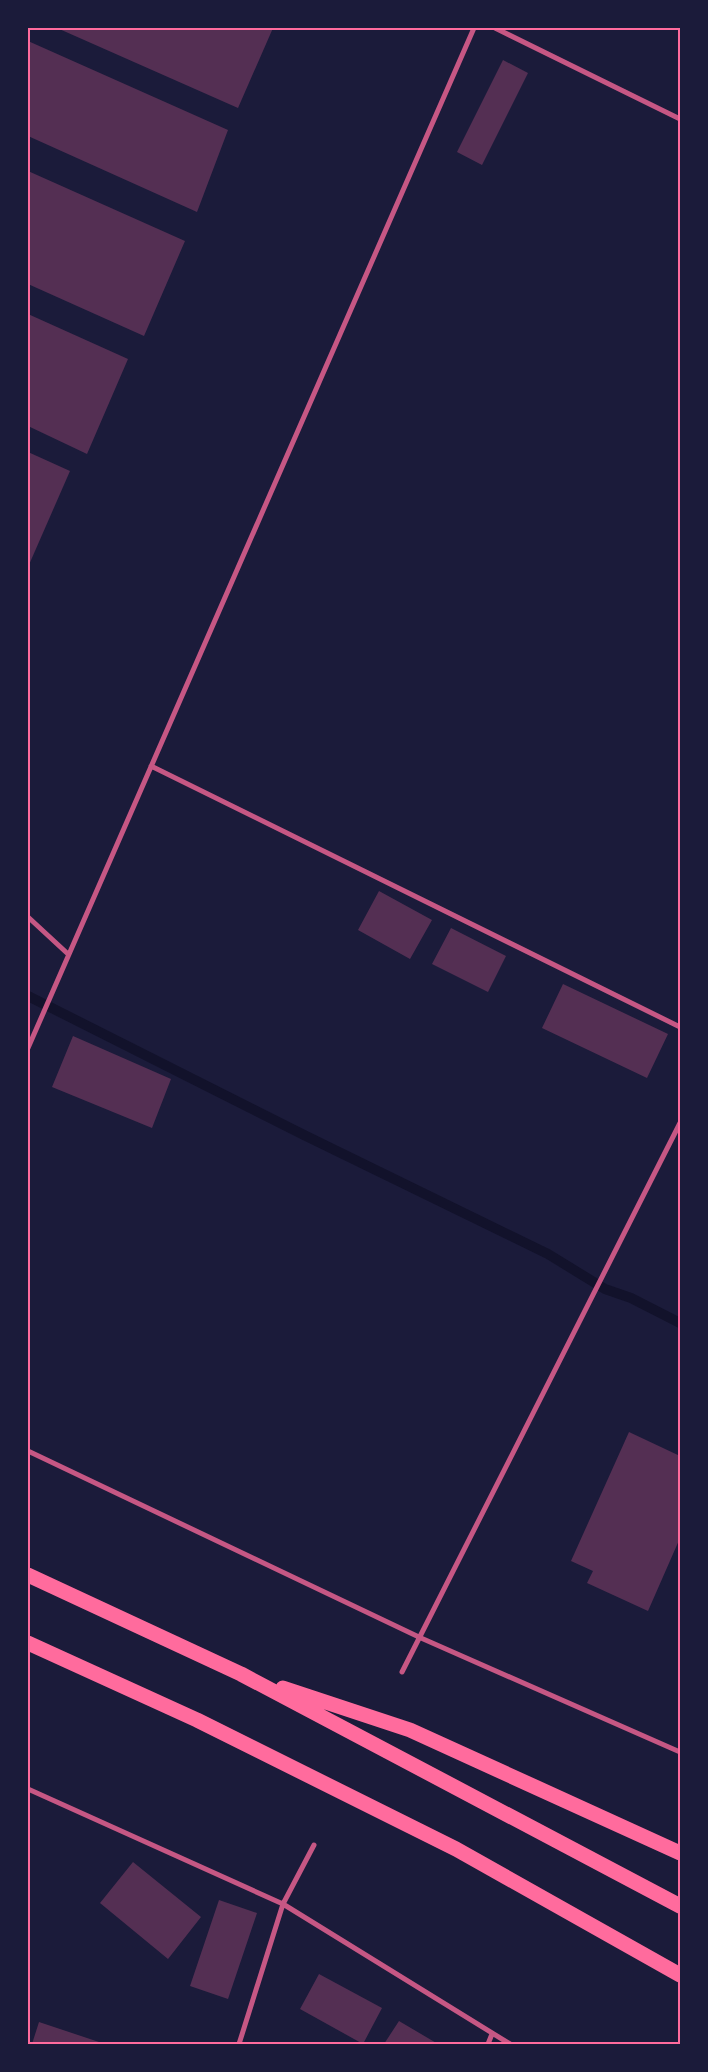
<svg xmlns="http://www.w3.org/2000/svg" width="708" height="2072" font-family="Raleway,sans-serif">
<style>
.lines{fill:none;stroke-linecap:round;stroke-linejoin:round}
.stream{stroke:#12122b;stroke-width:10}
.building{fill:#542f53}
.minor{stroke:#c65784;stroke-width:5}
.motorway{stroke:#ff6b9d;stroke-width:15}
.neatline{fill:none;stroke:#ff6b9d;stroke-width:2}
</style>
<rect width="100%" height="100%" fill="#1b1b3a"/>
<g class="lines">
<path class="stream" d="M28,996L304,1135L548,1254L605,1289L631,1298L680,1323"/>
</g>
<path class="building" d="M57,28H273L238,108Z
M28,41L228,130L197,212L28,136Z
M503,60L528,73L482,165L457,152Z
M28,171L185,241L144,336L28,284Z
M28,314L128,359L87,454L28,426Z
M28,452L70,471L28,567Z
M379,891L432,920L410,959L358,930Z
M451,928L506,956L488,992L432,964Z
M563,984L668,1034L647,1078L542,1028Z
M73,1036L171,1079L152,1128L52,1087Z
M629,1432L680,1456V1538L648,1611L587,1583L593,1571L571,1561Z
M133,1862L201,1917L168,1959L100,1903Z
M219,1900L257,1913L228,1999L190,1986Z
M319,1974L382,2008L363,2044L300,2009Z
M399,2021L438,2044H384Z
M39,2022L105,2044H32Z"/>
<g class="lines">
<path class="minor" d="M495,28L680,119
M151,766L680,1027
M28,917L68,954
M28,1048L474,28
M28,1451L421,1638L680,1752
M402,1672L680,1123
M28,1789L283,1904L510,2044
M239,2044L283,1904L314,1845
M488,2044L492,2034"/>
<path class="motorway" d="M28,1575L241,1674L680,1906
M28,1643L197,1720L456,1849L680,1975
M283,1688L410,1730L680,1853"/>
</g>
<rect width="708" height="2072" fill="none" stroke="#1b1b3a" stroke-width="58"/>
<rect x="29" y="29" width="650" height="2014" class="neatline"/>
</svg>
